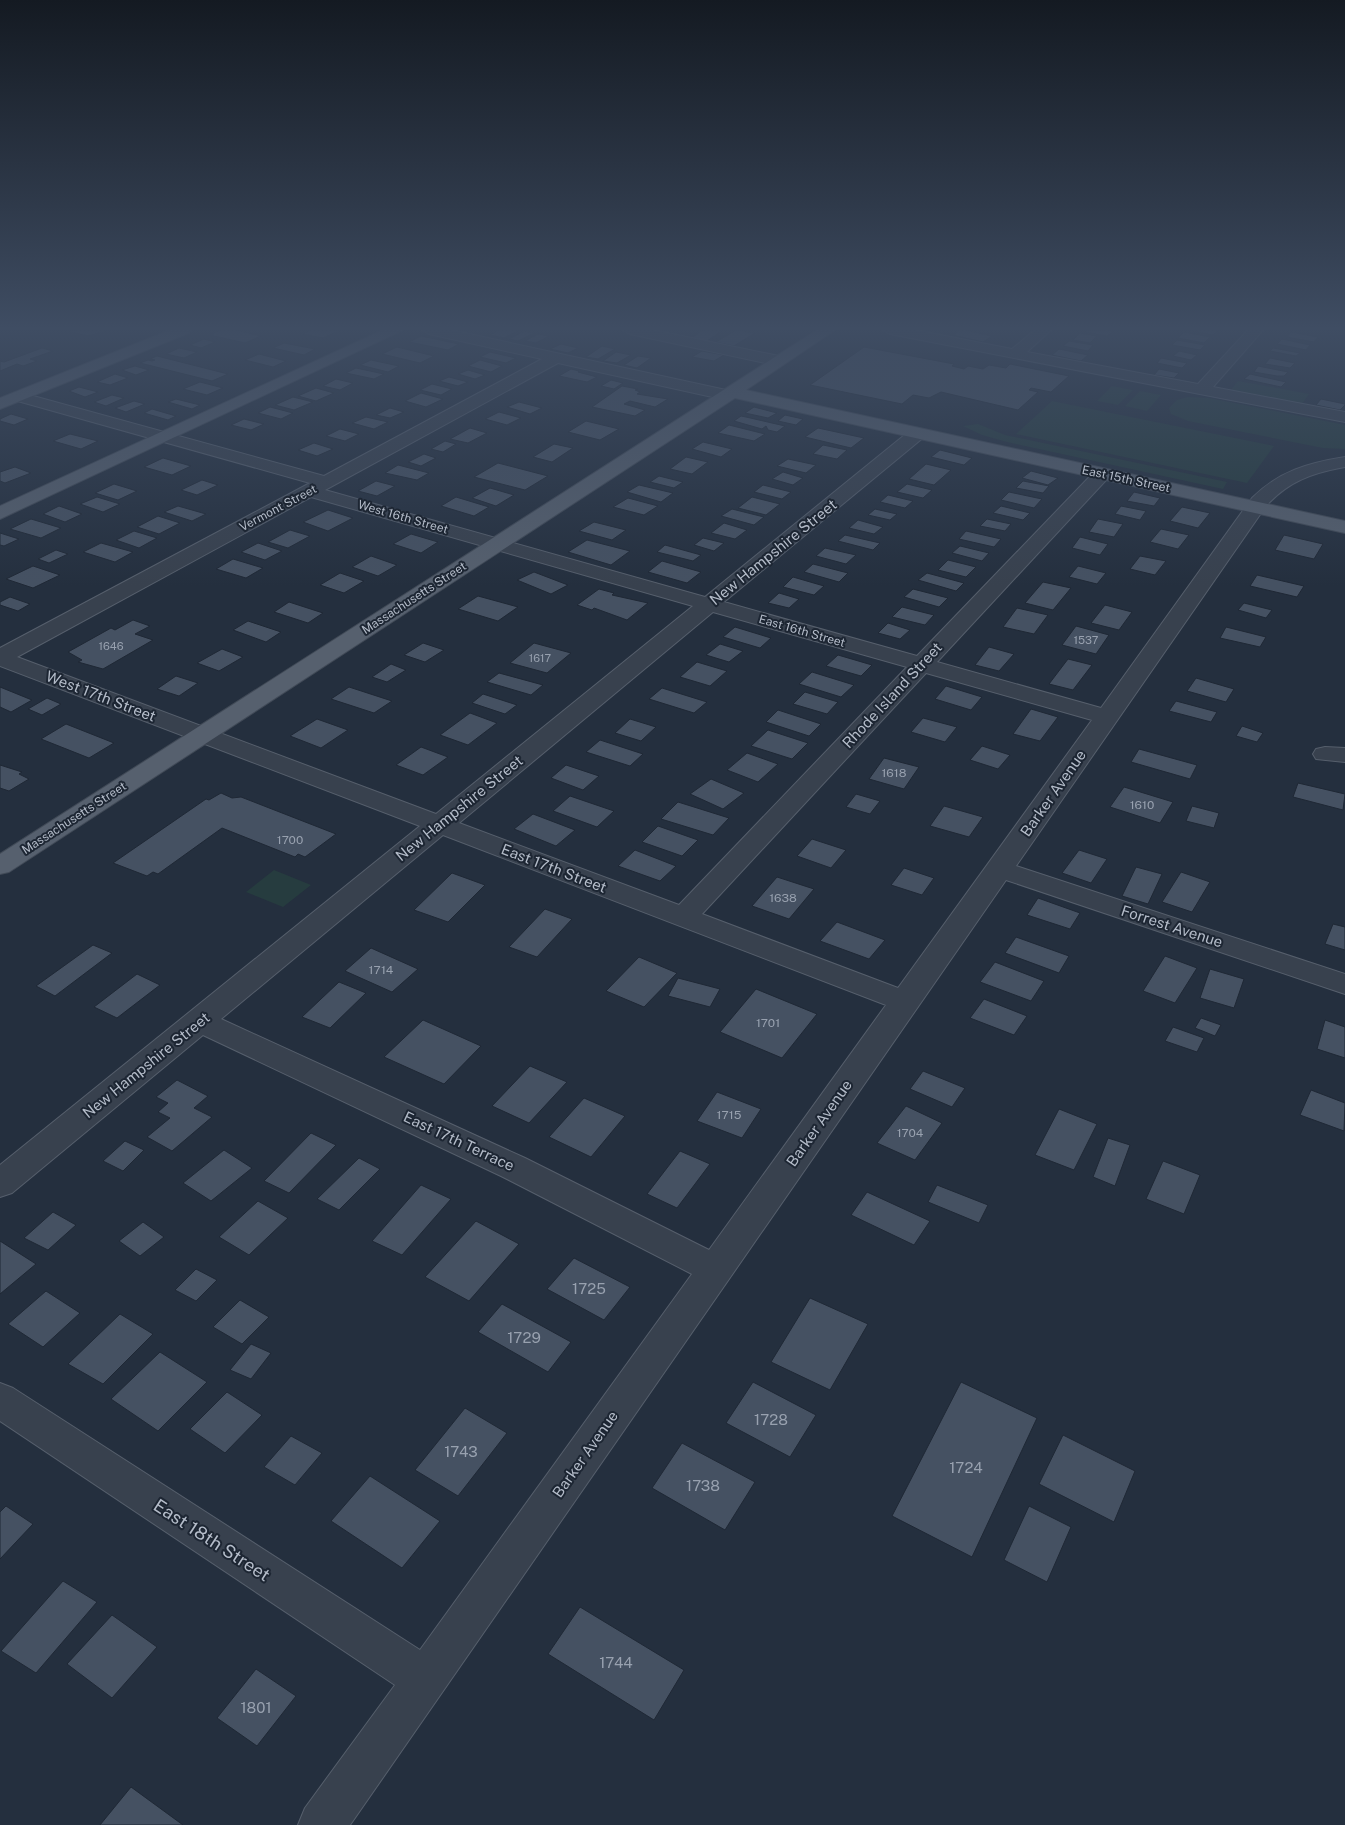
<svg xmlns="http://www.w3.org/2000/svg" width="1345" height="1825" font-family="'Public Sans',sans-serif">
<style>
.green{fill:#263c3f}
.building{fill:#455162;stroke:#1f2835}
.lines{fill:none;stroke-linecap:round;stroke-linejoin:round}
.minor-casing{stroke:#565f6c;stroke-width:2}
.major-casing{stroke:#414a57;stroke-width:2}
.minor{fill:#38414e;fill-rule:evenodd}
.major{fill:#56606e;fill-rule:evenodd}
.labels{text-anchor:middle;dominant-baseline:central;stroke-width:4;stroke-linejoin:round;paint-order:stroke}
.far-number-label{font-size:11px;fill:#98a1af}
.far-street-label{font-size:12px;fill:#b4bcc9;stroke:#1d2633}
.number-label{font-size:12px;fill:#98a1af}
.street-label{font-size:15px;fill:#b4bcc9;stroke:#1d2633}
.near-number-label{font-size:15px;fill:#98a1af}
.near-street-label{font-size:18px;fill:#b4bcc9;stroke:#1d2633}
</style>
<rect width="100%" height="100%" fill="#242f3e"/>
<path class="green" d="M1238,381L1309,394L1302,404L1230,391Z
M1112,386L1133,390L1118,405L1097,401Z
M1140,391L1161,395L1147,411L1125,406Z
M1188,397L1209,398L1345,425V449L1323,448L1188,421L1171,414L1169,408L1177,400Z
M1052,401L1274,446L1247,483L1016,434Z
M978,424L1005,435L1227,482L1223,489L1007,442L982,435L963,426Z
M274,870L311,885L283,907L246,892Z"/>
<path class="building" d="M75,330H108L88,336L71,332Z
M220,330H236L261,336L245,343L210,335Z
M311,330H334L338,331L323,338L303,334Z
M499,330H519L504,338L490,335Z
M703,330H723L707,341L691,338Z
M736,330L755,333L734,346L716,342Z
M960,330H965L992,336L983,342L953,335Z
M1107,330L1113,332L1107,336L1081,331Z
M1188,330H1218L1213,335Z
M524,331L534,333L518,341L509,339Z
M1184,332L1210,337L1204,343L1178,338Z
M1291,332L1318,337L1314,342L1287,337Z
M1080,333L1097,336L1090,343L1073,340Z
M538,334L549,336L536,343L525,341Z
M421,336L459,344L448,350L409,342Z
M204,339L215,342L201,348L190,345Z
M1282,339L1310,345L1306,350L1277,344Z
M1177,340L1205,345L1200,350L1172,345Z
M1069,341L1093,345L1088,351L1063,346Z
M284,343L315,349L304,355L273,348Z
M561,344L578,348L568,353L550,349Z
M602,346L615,349L598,359L586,357Z
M397,347L434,356L420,363L382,354Z
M864,347L954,364L952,366L964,369L968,366L983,369L989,365L1006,368L1010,364L1069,376L1051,392L1031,388L1029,390L1038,392L1018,410L941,392L929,398L913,395L902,404L810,385Z
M42,348L53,351L30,359L37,361L23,366L17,364L0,371V361L4,362Z
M179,348L197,352L184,358L166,354Z
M1273,348L1300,353L1296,356L1270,351Z
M1059,349L1088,355L1081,361L1052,355Z
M702,351L724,355L714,361L692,357Z
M1179,351L1197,355L1191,360L1173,356Z
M490,352L516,358L506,363L480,357Z
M616,352L631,355L617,363L603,361Z
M259,354L286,361L273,367L245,360Z
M157,356L228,374L212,381L140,363L148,360L152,361L155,360L150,359Z
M638,356L651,358L637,368L624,365Z
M1161,358L1187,363L1182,368L1157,363Z
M1270,358L1295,363L1290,368L1265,364Z
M371,360L399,366L388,372L360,365Z
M480,360L502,366L491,372L468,366Z
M135,366L149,370L136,375L122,370Z
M1258,366L1288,372L1284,376H1277L1254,372Z
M356,368L384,374L374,379L346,373Z
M571,369L579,371L578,372L597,377L587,382L559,376Z
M1159,369L1179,373L1174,378L1154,375Z
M468,370L485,375L475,379L458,374Z
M115,374L128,378L110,385L97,382Z
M1250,374L1286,382L1281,387L1244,379Z
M449,377L468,382L458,386L439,381Z
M336,379L353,383L340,390L323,386Z
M611,380L623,383L614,389L601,386Z
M200,382L223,388L207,395L183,389Z
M432,384L452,389L441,395L420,390Z
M622,386L638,389L635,390L640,392L637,394L668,399L655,407L630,401L624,404L645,410L635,416L592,407Z
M79,387L98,392L85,397L69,391Z
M316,388L334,393L316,401L298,396Z
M421,393L443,399L426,407L405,401Z
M112,395L124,398L106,406L94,402Z
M293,397L313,402L294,410L275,405Z
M176,399L200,405L192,409L168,402Z
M1321,399L1345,404V405L1340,410L1316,405Z
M134,401L145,404L126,412L115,408Z
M519,402L542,408L530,414L507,407Z
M270,407L293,413L281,419L258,413Z
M754,407L777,413L768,418L745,413Z
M390,408L404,412L390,418L376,415Z
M152,409L176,416L168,420L144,413Z
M499,412L521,418L507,425L485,419Z
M11,414L28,419L14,425L0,421V419Z
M785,415L803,419L796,425L778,421Z
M741,416L746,417L785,426L777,432L768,430L766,426L762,429L734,421Z
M366,417L388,422L374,429L352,423Z
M244,419L264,424L251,430L231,425Z
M586,421L619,429L600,440L568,432Z
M729,425L765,434L754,441L718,433Z
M470,428L487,433L468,443L450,439Z
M818,428L864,438L851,448L805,437Z
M340,429L359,434L345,441L326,436Z
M70,434L98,441L81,449L53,441Z
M445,441L456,444L443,452L431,449Z
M703,442L732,449L721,457L692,449Z
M314,443L333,449L317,456L298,450Z
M554,444L573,448L552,462L533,457Z
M823,445L847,450L837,459L813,454Z
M940,450L972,458L964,465L931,457Z
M424,454L436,458L421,466L408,462Z
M686,457L708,462L692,474L670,469Z
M163,458L191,466L172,475L144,467Z
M788,459L816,465L806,473L777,466Z
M498,463L548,476L525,490L474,477Z
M926,464L951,470L934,485L909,479Z
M398,465L429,473L417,480L385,473Z
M15,467L31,473L5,483L0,481V472Z
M1031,471L1058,478L1048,485L1022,478Z
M783,472L803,478L793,485L772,479Z
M659,476L683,482L674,488L650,482Z
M202,480L218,485L197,495L181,490Z
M376,481L395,486L377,496L358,491Z
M1023,481L1049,486L1043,493L1016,488Z
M114,484L137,491L118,500L95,493Z
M907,484L932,490L923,498L897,492Z
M639,485L673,493L661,502L627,492Z
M763,485L791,492L782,499L754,492Z
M490,488L514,495L496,506L472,498Z
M1009,492L1042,499L1034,508L1001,500Z
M1134,492L1160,498L1154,506L1127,501Z
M888,495L913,501L905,508L880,502Z
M97,497L120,504L103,512L80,504Z
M456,497L489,507L474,516L441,506Z
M752,497L780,504L766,515L738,508Z
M628,498L658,506L644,515L613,507Z
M59,506L82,514L65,522L43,514Z
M178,506L206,514L192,521L164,512Z
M1001,506L1030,513L1023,520L993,513Z
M1121,506L1146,511L1140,520L1115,514Z
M1182,507L1210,513L1198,528L1170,521Z
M732,509L764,517L754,525L721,516Z
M875,509L897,514L890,520L868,515Z
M328,510L353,518L328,531L303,522Z
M158,516L180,523L159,534L137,527Z
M31,519L61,528L41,538L10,529Z
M987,519L1011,524L1005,531L980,526Z
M1098,519L1123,524L1114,537L1089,532Z
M858,520L883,527L874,534L849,528Z
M594,522L626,530L612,540L579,531Z
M724,523L747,530L735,539L711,533Z
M1161,529L1189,535L1178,549L1150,542Z
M290,530L310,536L288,548L268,542Z
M134,531L157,538L139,548L116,540Z
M966,531L1001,539L994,547L959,539Z
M0,533L19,539L4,546L0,545Z
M411,534L438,542L421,553L393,544Z
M845,535L880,543L873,550L838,541Z
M1284,535L1323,544L1314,559L1275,550Z
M1080,537L1108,544L1100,555L1072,548Z
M703,538L724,543L714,551L694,545Z
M587,540L630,551L611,565L568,552Z
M101,543L133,552L115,562L83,552Z
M258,543L282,551L265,560L241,552Z
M665,545L701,555L693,561L657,552Z
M960,546L989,553L982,561L952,553Z
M825,548L856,555L846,564L816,556Z
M56,550L68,554L49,563L38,559Z
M371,556L397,565L378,576L352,567Z
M1140,556L1166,561L1155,575L1130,569Z
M233,559L263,568L246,578L216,569Z
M948,560L976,567L966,577L938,570Z
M662,561L701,572L687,583L648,572Z
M813,564L848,573L839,582L804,572Z
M33,566L60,575L33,588L6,579Z
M1078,566L1106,573L1097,584L1069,577Z
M534,572L568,585L551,594L517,580Z
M340,573L364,581L344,593L320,585Z
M927,573L964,583L956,591L918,580Z
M1257,575L1304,586L1297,597L1250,586Z
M793,577L824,586L814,595L783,587Z
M1043,582L1071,588L1053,610L1025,603Z
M599,589L614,593L612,595L648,603L627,620L594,608L592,610L577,605Z
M913,589L948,598L939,607L904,597Z
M779,593L799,599L789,608L768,603Z
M478,596L518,607L498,621L458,609Z
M10,597L30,604L18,611L0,605V602Z
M289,602L323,613L308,623L274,612Z
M1244,603L1272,610L1266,618L1238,610Z
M1105,605L1132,612L1119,630L1091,623Z
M902,607L934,615L925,625L892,617Z
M1017,608L1048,615L1034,634L1003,627Z
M133,620L150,626L135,634L153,640L103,669L78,662L82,660L68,652L111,628L115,630Z
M248,621L281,632L266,642L233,630Z
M888,623L910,630L900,639L878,633Z
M1076,626L1109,635L1096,654L1062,645Z
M735,627L771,638L760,648L723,637Z
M1226,627L1266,637L1260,647L1220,638Z
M423,643L444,650L425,662L404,655Z
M534,643L571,653L547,673L510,663Z
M720,644L743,651L729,662L706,655Z
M989,647L1014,654L999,671L975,665Z
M222,649L243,657L219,671L197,663Z
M838,655L872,665L861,676L826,666Z
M1068,659L1092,665L1073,690L1049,684Z
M697,662L727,671L710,686L680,677Z
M391,664L406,670L387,682L372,677Z
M812,672L854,685L841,697L799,684Z
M499,673L543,685L531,695L487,682Z
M176,676L198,683L179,696L157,689Z
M1196,678L1234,689L1226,702L1187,691Z
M946,686L982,697L971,710L935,699Z
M0,687L32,700L11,712L0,707Z
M349,687L392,701L374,713L331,699Z
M662,688L707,702L694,713L649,699Z
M805,692L838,702L827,714L793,704Z
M483,694L517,705L505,714L472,703Z
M47,698L61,704L42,715L28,709Z
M1176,701L1217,712L1211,722L1169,711Z
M1031,709L1058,717L1040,741L1013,734Z
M778,710L821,724L809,736L766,722Z
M470,713L497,723L468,745L440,735Z
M923,718L957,727L945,742L911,732Z
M317,719L348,730L321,748L290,736Z
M630,719L656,727L641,741L615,733Z
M66,724L114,743L89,758L41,739Z
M1242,726L1263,733L1257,742L1236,736Z
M768,730L808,743L792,759L751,746Z
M600,740L643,754L630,766L586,752Z
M982,746L1010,755L998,769L970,760Z
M421,747L448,757L423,775L396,765Z
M1139,749L1197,765L1190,779L1131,762Z
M747,753L778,764L758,782L727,770Z
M884,758L919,767L904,789L869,779Z
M0,765L22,772L19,774L29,779L9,791L0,788Z
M566,765L599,776L583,790L551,778Z
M711,779L744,793L723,809L690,794Z
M1298,783L1345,794L1343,810L1293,797Z
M1124,787L1173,802L1160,823L1110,807Z
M221,793L232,798L241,797L336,834L305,857L298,854L295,857L222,828L158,874L153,872L147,876L113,863L206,799L209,800Z
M856,794L880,801L870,814L846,807Z
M570,796L614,811L597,827L553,811Z
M678,802L729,818L713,835L661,819Z
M944,806L983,817L969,837L930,826Z
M1192,806L1219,813L1214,828L1186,821Z
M533,814L575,830L556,846L514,829Z
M658,826L698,840L682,856L642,842Z
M812,839L846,850L831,868L797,856Z
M635,850L676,866L660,881L618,866Z
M1079,850L1107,859L1091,883L1062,873Z
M1136,867L1162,874L1148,904L1122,896Z
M904,868L934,878L922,895L891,885Z
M1181,872L1210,882L1192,912L1162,902Z
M452,873L485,885L448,922L414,910Z
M777,877L814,889L789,919L752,906Z
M1038,898L1080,913L1070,929L1027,915Z
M545,909L572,919L537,957L509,947Z
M837,922L885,940L869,959L820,941Z
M1333,924L1345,927V950L1325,944Z
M1016,937L1069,956L1059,973L1005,953Z
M93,945L112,953L55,996L36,986Z
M371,948L418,969L392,992L345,971Z
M1165,956L1197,968L1175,1003L1143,991Z
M639,957L677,973L644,1007L606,991Z
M995,962L1044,981L1031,1001L980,982Z
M1210,969L1244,979L1234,1008L1200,998Z
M137,974L160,985L117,1018L94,1007Z
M678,978L720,989L710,1007L668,996Z
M339,982L366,993L330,1028L302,1017Z
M756,989L817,1014L782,1058L720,1032Z
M984,999L1027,1016L1014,1035L970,1018Z
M1201,1018L1221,1025L1215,1036L1195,1028Z
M423,1020L481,1046L444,1084L384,1057Z
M1325,1020L1345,1027V1058L1317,1049Z
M1173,1027L1204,1038L1197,1052L1165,1041Z
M530,1066L567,1082L529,1123L492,1106Z
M923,1071L965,1088L952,1107L910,1089Z
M177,1080L208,1096L194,1108L212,1117L172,1151L147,1137L170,1118L158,1112L168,1103L156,1097Z
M1311,1090L1345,1103L1344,1131L1300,1115Z
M717,1092L761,1109L742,1138L697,1121Z
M584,1098L625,1116L591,1157L549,1137Z
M906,1106L942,1123L915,1160L877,1143Z
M1059,1109L1097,1124L1074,1170L1035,1155Z
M311,1133L336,1145L289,1193L264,1181Z
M1108,1138L1130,1145L1115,1186L1093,1177Z
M125,1141L144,1150L123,1171L103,1161Z
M224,1150L252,1168L211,1201L183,1183Z
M680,1151L710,1164L677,1208L647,1194Z
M359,1158L380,1169L339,1210L317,1199Z
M1163,1161L1200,1175L1184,1214L1146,1199Z
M421,1185L451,1199L402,1255L372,1241Z
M937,1185L988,1205L979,1223L928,1202Z
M867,1192L930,1221L914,1245L851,1215Z
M258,1201L288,1218L249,1255L219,1237Z
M53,1212L76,1225L48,1250L24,1238Z
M476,1221L519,1244L469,1301L425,1277Z
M143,1222L164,1237L140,1256L119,1241Z
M0,1241L36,1264L0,1294Z
M574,1258L630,1287L604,1320L547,1289Z
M196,1269L217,1280L196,1301L175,1290Z
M46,1291L80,1313L43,1347L8,1324Z
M810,1298L868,1324L830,1390L771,1362Z
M240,1300L269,1317L242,1344L213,1327Z
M502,1304L571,1342L548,1372L478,1332Z
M120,1314L153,1334L103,1384L68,1364Z
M251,1344L271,1353L251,1379L230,1370Z
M160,1352L207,1382L158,1431L111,1399Z
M753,1382L816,1415L790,1457L726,1423Z
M961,1382L1037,1418L972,1557L892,1516Z
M227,1392L262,1415L225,1453L190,1429Z
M465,1408L507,1433L458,1496L415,1470Z
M1063,1435L1135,1471L1114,1522L1039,1484Z
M291,1436L322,1453L295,1485L264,1467Z
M682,1443L755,1482L725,1530L652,1488Z
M370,1476L440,1521L402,1568L331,1521Z
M6,1506L33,1524L0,1559V1512Z
M1029,1506L1071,1527L1047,1582L1004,1560Z
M63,1581L97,1602L36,1673L1,1651Z
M580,1607L684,1670L654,1720L548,1654Z
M112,1615L157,1647L112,1698L67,1664Z
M256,1669L296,1696L257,1746L217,1718Z
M131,1787L183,1825H100Z"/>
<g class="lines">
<g class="minor-casing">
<path id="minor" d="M422,330H451L726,390L734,395L726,400L558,363L325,490L705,597L912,429H924L927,433L924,437L724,602L917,656L1096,470H1108L1111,474L1108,478L937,662L1101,708L1252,498C1279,471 1308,463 1345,457V467C1312,473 1289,481 1266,506L1016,866L1345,974V994L1006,880L350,1825H298L305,1808L395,1685L0,1421V1383L13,1388L420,1650L692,1274L501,1176L203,1035L12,1193L0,1197V1165L420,826L0,666V648L310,483L14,400L12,397L20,392L26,394L324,476L542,359L429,334ZM311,497L693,606L436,814L17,657ZM713,612L907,667L679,905L459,823ZM926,673L1092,720L898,988L702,914ZM443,835L886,1005L709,1250L525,1158L221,1019Z
M623,330H653L779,356L787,361L779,366L630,334Z
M883,330H915L1012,349L1035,330H1051L1027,352L1198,384L1248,330H1263L1213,387L1345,412V422L890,334Z
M1325,747L1345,748V762L1316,759L1313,754L1316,749Z"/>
</g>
<g class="major-casing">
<path id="major" d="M170,330H191L189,333L0,409V398Z
M383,330H403L0,519V506Z
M817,330H835L746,390L1345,521V533L735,398L9,872L0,874V854Z"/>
</g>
<use href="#minor" class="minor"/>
<use href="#major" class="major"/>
</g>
<linearGradient id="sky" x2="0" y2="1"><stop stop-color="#141a22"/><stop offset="0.56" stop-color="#3f4d63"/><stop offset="1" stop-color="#3f4d63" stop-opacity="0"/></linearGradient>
<rect width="1345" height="586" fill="url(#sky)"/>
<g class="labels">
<g class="far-number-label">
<text x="1086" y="640">1537</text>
<text x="111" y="646">1646</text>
<text x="540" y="658">1617</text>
</g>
<g class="far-street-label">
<text transform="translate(1126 479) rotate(12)">East 15th Street</text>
<text transform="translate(278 508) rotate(-28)">Vermont Street</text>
<text transform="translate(403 517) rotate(16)">West 16th Street</text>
<text transform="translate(414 598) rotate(-33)">Massachusetts Street</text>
<text transform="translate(802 631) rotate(16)">East 16th Street</text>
<text transform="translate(74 818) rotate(-33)">Massachusetts Street</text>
</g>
<g class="number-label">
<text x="894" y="773">1618</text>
<text x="1142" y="805">1610</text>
<text x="290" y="840">1700</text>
<text x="783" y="898">1638</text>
<text x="381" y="970">1714</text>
<text x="768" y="1023">1701</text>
<text x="729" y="1115">1715</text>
<text x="910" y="1133">1704</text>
</g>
<g class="street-label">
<text transform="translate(773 552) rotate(-39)">New Hampshire Street</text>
<text transform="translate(892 695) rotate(-47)">Rhode Island Street</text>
<text transform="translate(101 696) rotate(21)">West 17th Street</text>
<text transform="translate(1053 793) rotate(-55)">Barker Avenue</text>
<text transform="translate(459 808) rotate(-39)">New Hampshire Street</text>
<text transform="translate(554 868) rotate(21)">East 17th Street</text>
<text transform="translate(1172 926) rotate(18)">Forrest Avenue</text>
<text transform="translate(146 1065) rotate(-39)">New Hampshire Street</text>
<text transform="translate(819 1123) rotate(-55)">Barker Avenue</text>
<text transform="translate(459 1141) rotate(25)">East 17th Terrace</text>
<text transform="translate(585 1454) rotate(-55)">Barker Avenue</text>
</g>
<g class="near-number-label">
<text x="589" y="1288">1725</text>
<text x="524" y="1337">1729</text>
<text x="771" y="1419">1728</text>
<text x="461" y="1451">1743</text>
<text x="966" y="1467">1724</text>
<text x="703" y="1485">1738</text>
<text x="616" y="1662">1744</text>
<text x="256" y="1707">1801</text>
</g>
<g class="near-street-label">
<text transform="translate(212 1540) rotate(33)">East 18th Street</text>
</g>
</g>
</svg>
